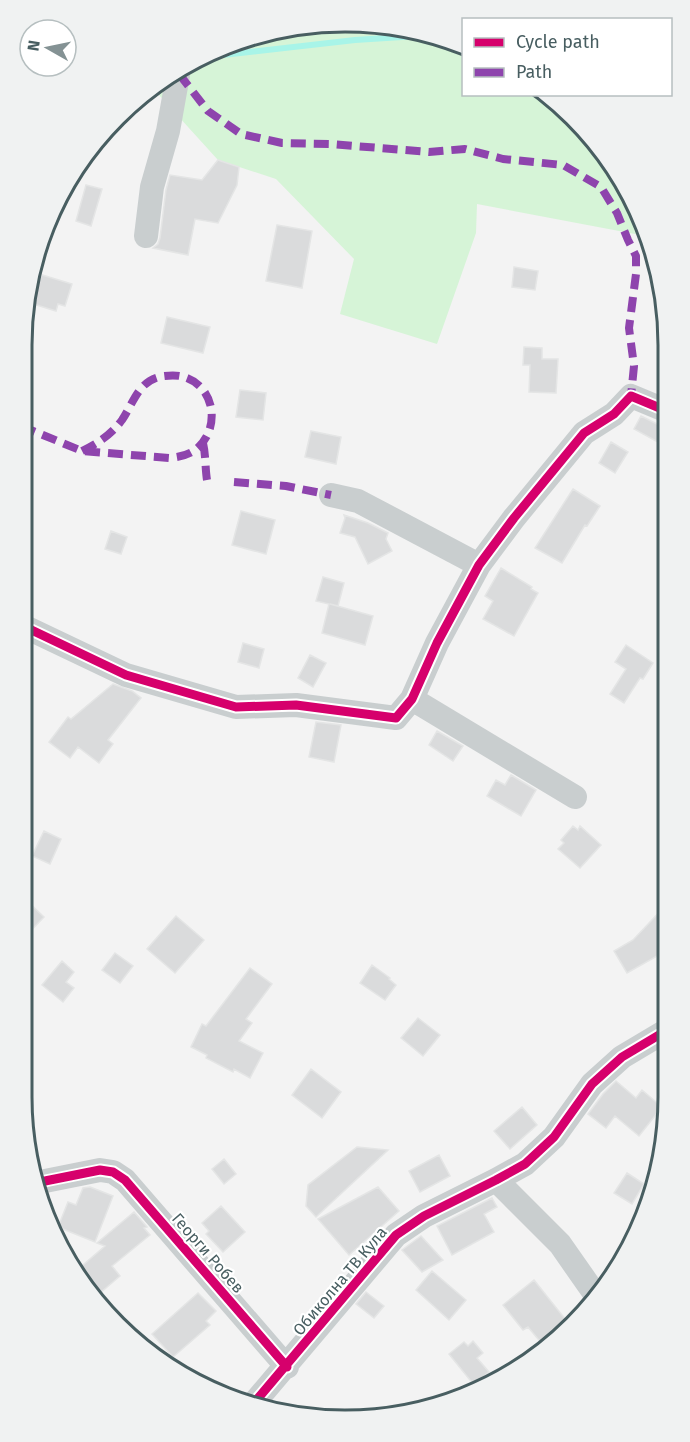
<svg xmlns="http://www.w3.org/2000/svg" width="690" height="1442" font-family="'Fira Sans',sans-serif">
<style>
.green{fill:#d6f4d7}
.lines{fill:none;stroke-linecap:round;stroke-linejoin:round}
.stream{stroke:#a8f4e8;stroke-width:6}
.building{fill:#dadbdc;stroke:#e4e5e5;stroke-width:1.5}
.minor{stroke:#c9cecf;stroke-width:24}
.quiet{stroke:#8e44ad;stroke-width:8;stroke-dasharray:15 8;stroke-linecap:butt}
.cycleway-casing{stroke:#fff;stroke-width:13}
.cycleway{stroke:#d6006c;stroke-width:9}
.labels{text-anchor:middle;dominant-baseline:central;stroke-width:4.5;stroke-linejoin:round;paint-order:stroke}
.street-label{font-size:16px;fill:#485e61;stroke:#fff}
.rim{fill:none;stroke:#485e61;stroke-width:3}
</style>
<rect width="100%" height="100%" fill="#f3f3f3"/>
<path class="green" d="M345,21L463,45L464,94L549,95L602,148L644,221L649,239L635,234L477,204L476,233L437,344L340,314L354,259L276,179L218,160L159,95L152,92L221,46Z"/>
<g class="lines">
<path class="stream" d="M205,57L355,40L418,36"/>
</g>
<path class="building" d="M218,160L239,167L237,185L218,223L195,219L188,255L153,248L158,244L160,238L166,190L170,175L202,180Z
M86,185L102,189L91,226L76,221Z
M277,225L312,231L302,288L266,281Z
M514,267L538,271L535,290L512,287Z
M39,274L72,284L65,306L58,304L56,311L30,303Z
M167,317L210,327L203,353L161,343Z
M524,347L542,348V359H558L556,393L529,392L530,365H523Z
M240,390L266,393L263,420L236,417Z
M641,416L667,429V447L634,429Z
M311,431L341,437L336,464L305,457Z
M611,442L628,452L615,473L599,463Z
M573,489L600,506L587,526L585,525L562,563L535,548Z
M241,511L275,520L266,554L232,545Z
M344,515L368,523L388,533L386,539L392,551L368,564L355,537L340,533L345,518Z
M111,531L127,537L121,554L105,549Z
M501,568L532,587L531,589L538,593L514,636L483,619L493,601L485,596Z
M323,577L344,583L338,606L330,604L373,616L365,645L322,633L329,604L316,601Z
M243,643L264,649L259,668L238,662Z
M626,645L653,663L643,679L640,678L624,703L610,694L626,669L615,662Z
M310,655L326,663L313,687L298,678Z
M113,684L132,691L141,698L108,740L113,744L99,763L78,747L70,758L49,742L68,717L71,719Z
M316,722L341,725L334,762L309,757Z
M437,731L463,746L453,761L429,745Z
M511,775L536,790L521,816L487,796L496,780L505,785Z
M573,826L578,830L580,826L601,845L580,868L558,849L564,843L561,840Z
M44,831L61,839L50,864L32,856Z
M21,895L44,917L21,941Z
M668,903V945L659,955L627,973L614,951L633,940Z
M176,916L204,940L175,973L147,949Z
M115,953L133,966L120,983L102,970Z
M62,961L74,972L66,982L74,988L63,1002L42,985Z
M372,965L390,978L389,979L396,985L385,1000L360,983Z
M250,968L272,984L246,1019L252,1023L239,1041L263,1053L250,1078L234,1069L233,1072L206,1058L207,1055L191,1047L202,1024L206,1026Z
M418,1018L440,1035L423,1056L401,1038Z
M311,1069L341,1092L322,1118L292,1095Z
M616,1081L636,1098L642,1090L662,1107L639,1136L615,1116L606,1128L588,1114L603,1094Z
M522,1107L537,1125L510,1149L494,1131Z
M357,1147L388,1150L316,1217L306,1206L308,1185Z
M439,1155L450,1176L420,1192L409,1171Z
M224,1159L236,1174L224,1184L212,1169Z
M627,1173L644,1184L632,1204L614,1193Z
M90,1187L113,1196L95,1242L58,1227L68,1202L76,1205L83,1188Z
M378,1187L399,1211L349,1255L318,1219Z
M492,1198L497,1207L484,1214L494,1232L452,1255L437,1226Z
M221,1206L245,1232L223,1252L206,1234L209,1231L202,1223Z
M134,1212L147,1227L144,1228L150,1235L112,1266L120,1276L93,1299L88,1295L76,1271L105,1246L97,1243Z
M421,1236L443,1260L422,1272L402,1250Z
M432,1271L466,1300L449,1320L416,1290Z
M534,1280L570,1325L543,1345L528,1327L523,1330L503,1305Z
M366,1292L384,1306L374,1318L356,1304Z
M198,1293L216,1311L206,1321L210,1325L173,1357L152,1334Z
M473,1341L483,1353L477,1358L489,1372L474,1385L449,1354L464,1342L468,1346Z"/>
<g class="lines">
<path class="minor" d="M146,236L152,187L168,131L178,75
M331,495L358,501L479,565
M21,625L126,675L236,707L296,705L396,718L412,699L437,643L479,565L514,518L584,433L614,414L631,396L667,411
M412,699L575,797
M496,1180L560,1244L597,1297
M35,1183L100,1170L113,1172L125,1180L287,1367
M254,1403L396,1235L424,1216L496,1180L525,1164L554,1137L592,1084L622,1057L669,1029"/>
<path class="quiet" d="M179,74L208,111L241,134L282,143L330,144L429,152L465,149L503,159L563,165L601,187L617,213L628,240L636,256V274L629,328L634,366L631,396
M21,426L82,451L170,458C178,457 185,456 192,452C220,435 218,390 187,378C180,375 172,375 164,376C139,379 134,402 122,420C111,435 98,443 82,451
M203,443C206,456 205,468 207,480
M234,482L286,486L331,495"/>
<g class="cycleway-casing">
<path id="cycleway" d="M21,625L126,675L236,707L296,705L396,718L412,699L437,643L479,565L514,518L584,433L614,414L631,396L667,411
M35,1183L100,1170L113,1172L125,1180L287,1367
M254,1403L396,1235L424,1216L496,1180L525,1164L554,1137L592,1084L622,1057L669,1029"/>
</g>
<use href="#cycleway" class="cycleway"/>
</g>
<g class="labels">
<g class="street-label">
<text transform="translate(208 1253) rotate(49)">Георги Робев</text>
<text transform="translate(340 1281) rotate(-50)">Обиколна ТВ Кула</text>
</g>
</g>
<path d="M0 0H690V1442H0ZM345 32H345A313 313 0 0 1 658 345V1097A313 313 0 0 1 345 1410H345A313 313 0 0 1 32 1097V345A313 313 0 0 1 345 32Z" fill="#f0f2f2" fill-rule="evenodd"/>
<path class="rim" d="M345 32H345A313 313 0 0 1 658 345V1097A313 313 0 0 1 345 1410H345A313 313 0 0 1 32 1097V345A313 313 0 0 1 345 32Z"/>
<rect x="462" y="18" width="210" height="78" fill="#ffffff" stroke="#b6bfc0" stroke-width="1.5"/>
<rect x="474" y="38" width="30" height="9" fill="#d6006c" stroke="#b6bfc0" stroke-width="1.5"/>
<text x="516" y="48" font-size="18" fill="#485e61">Cycle path</text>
<rect x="474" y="68" width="30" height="9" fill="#8e44ad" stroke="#b6bfc0" stroke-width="1.5"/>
<text x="516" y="78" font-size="18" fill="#485e61">Path</text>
<g transform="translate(48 48) rotate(279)"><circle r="28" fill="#ffffff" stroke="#b6bfc0" stroke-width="1.5"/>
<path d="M0-4.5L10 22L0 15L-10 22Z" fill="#849294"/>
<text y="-9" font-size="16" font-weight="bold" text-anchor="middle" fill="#485e61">N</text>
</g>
</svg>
